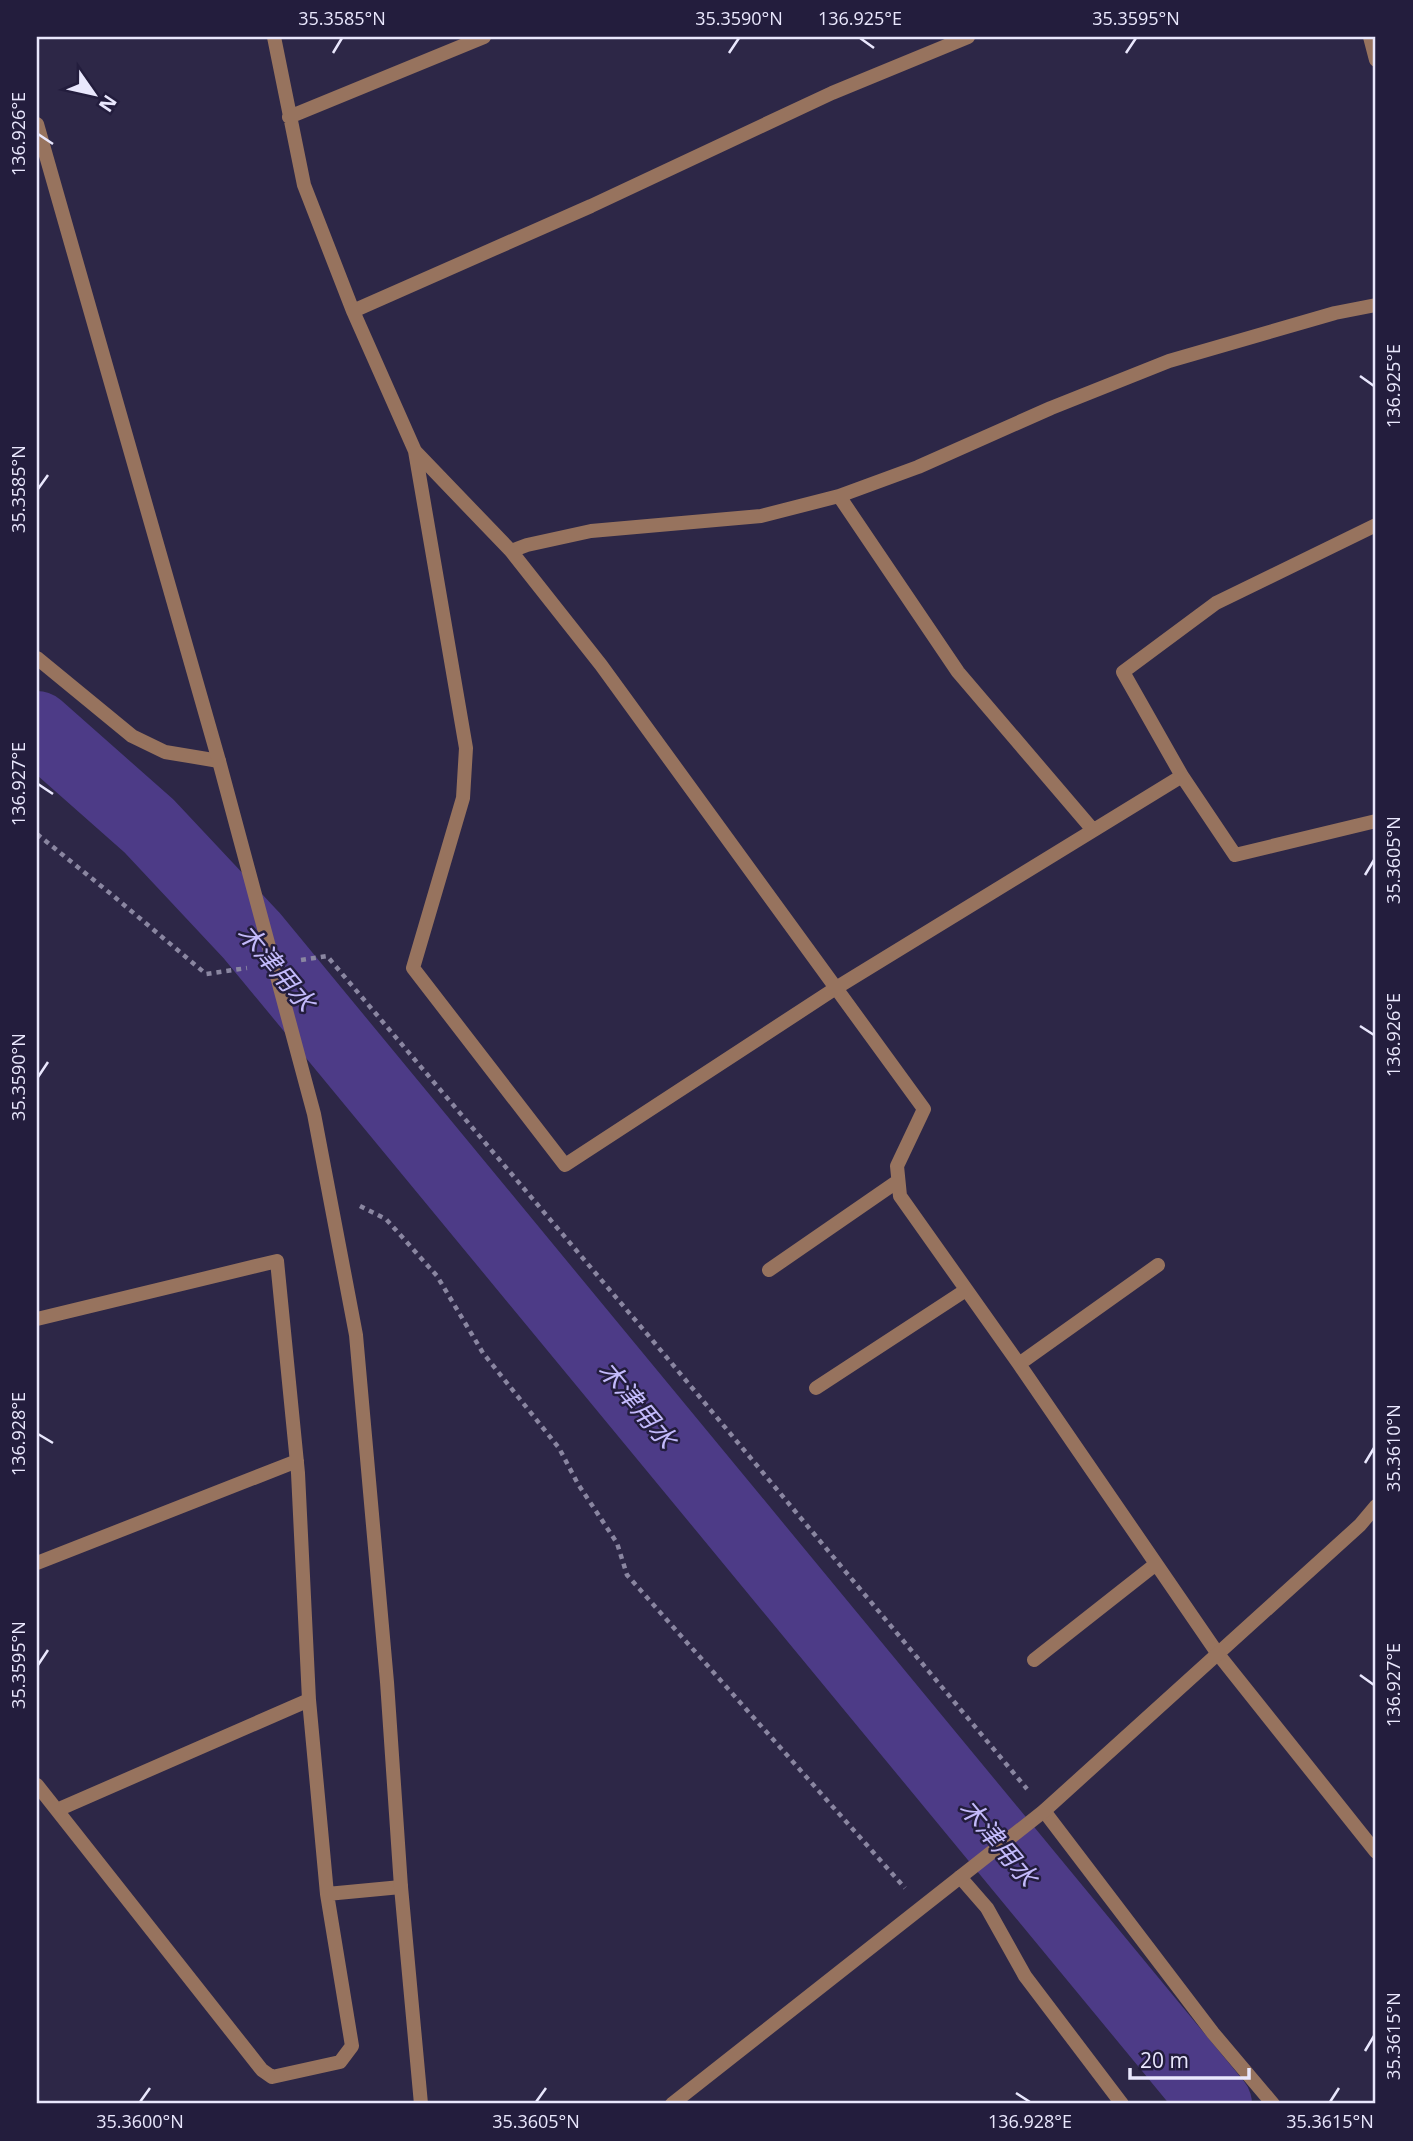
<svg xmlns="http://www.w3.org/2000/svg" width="1413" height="2141" font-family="'Open Sans','Noto Sans JP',sans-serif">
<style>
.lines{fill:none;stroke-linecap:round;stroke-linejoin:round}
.river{stroke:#4d3b87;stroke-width:72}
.path{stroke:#8a86a1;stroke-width:4.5;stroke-dasharray:5 5;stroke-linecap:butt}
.minor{stroke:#97735e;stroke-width:14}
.tertiary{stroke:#97735e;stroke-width:14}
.ticks{fill:none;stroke:#e9e7fd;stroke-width:2.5}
.labels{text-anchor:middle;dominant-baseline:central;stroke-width:5;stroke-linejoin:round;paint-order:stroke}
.water-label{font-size:26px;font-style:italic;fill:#c3bafb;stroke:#231d3d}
.neatline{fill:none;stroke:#e9e7fd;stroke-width:2.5}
.ticks-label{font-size:18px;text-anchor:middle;fill:#e9e7fd}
</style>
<rect width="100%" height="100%" fill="#2d2747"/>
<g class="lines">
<path class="river" d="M37,727L149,826L252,936L1216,2104"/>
<path class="path" d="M37,834L111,894L206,974L247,968
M301,960L327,956L653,1341L1027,1789
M360,1206L386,1219L437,1276L483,1353L559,1448L578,1484L617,1543L627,1575L905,1888"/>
<path class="minor" d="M274,37L304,185L353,311L415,451L511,551L601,665L924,1109L897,1166L900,1196L1019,1364L1218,1654L1376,1852
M1370,37L1376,60
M289,117L484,37
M353,311L591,206L832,93L968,37
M415,451L466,748L463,798L413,968L565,1165L836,988L1182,776
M839,496L958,672L1093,830
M1376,525L1216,603L1123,672L1182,776L1235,855L1376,821
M511,551L527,545L591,531L761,516L839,496L918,467L1051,408L1169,361L1335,313L1376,305
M37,658L132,736L165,752L219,761
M769,1270L898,1181
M37,1319L277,1261L298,1473L309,1700L327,1894L401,1887
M1019,1364L1158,1265
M816,1388L966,1290
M37,1563L297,1461
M1034,1660L1156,1564
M37,1785L262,2070L272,2077L340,2062L352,2046L327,1894
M57,1810L309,1700
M1044,1811L1213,2033L1273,2104
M960,1877L987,1908L1025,1976L1122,2104"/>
<path class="tertiary" d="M37,124L219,761L314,1114L356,1335L387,1682L401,1887L421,2104
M672,2104L1044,1811L1360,1525L1376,1506"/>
</g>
<path class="ticks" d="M860,38L874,48M333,53L342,38M729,53L739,38M1126,53L1136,38M38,134L53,144M1360,376L1374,386M38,489L48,475M38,784L53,794M1365,875L1374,860M1360,1026L1374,1035M38,1077L48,1062M38,1434L53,1443M1365,1463L1374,1448M38,1665L48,1650M1360,1675L1374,1685M1365,2051L1374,2036M1016,2093L1030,2102M140,2102L150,2088M536,2102L546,2088M1330,2102L1339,2088"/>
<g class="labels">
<g class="water-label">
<text transform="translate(277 967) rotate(50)">木津用水</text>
<text transform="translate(638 1404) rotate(50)">木津用水</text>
<text transform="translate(999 1842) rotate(50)">木津用水</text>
</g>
</g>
<rect width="1413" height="2141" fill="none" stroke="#231d3d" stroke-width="77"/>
<g transform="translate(94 94) rotate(124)" stroke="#231d3d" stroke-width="5" paint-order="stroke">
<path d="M0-5L12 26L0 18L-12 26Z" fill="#e9e7fd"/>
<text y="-10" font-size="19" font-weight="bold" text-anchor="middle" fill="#e9e7fd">N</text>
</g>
<path d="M1130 2068v10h119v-10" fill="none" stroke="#e9e7fd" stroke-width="3.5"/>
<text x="1140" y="2068" font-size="21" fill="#e9e7fd" stroke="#231d3d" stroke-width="5" paint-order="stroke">20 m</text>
<rect x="38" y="38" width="1336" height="2064" class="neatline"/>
<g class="ticks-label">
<text x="342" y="25">35.3585°N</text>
<text x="739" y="25">35.3590°N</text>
<text x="860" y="25">136.925°E</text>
<text x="1136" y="25">35.3595°N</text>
<text transform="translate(19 134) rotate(-90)" y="6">136.926°E</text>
<text transform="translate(1394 386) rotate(-90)" y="6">136.925°E</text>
<text transform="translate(19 489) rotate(-90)" y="6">35.3585°N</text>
<text transform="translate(19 784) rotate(-90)" y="6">136.927°E</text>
<text transform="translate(1394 860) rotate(-90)" y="6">35.3605°N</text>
<text transform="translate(1394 1035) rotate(-90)" y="6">136.926°E</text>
<text transform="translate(19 1077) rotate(-90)" y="6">35.3590°N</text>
<text transform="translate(19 1434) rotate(-90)" y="6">136.928°E</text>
<text transform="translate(1394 1448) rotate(-90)" y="6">35.3610°N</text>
<text transform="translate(19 1665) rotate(-90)" y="6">35.3595°N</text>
<text transform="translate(1394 1685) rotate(-90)" y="6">136.927°E</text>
<text transform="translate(1394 2036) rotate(-90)" y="6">35.3615°N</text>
<text x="140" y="2128">35.3600°N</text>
<text x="536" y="2128">35.3605°N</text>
<text x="1030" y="2128">136.928°E</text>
<text x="1330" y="2128">35.3615°N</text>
</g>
</svg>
